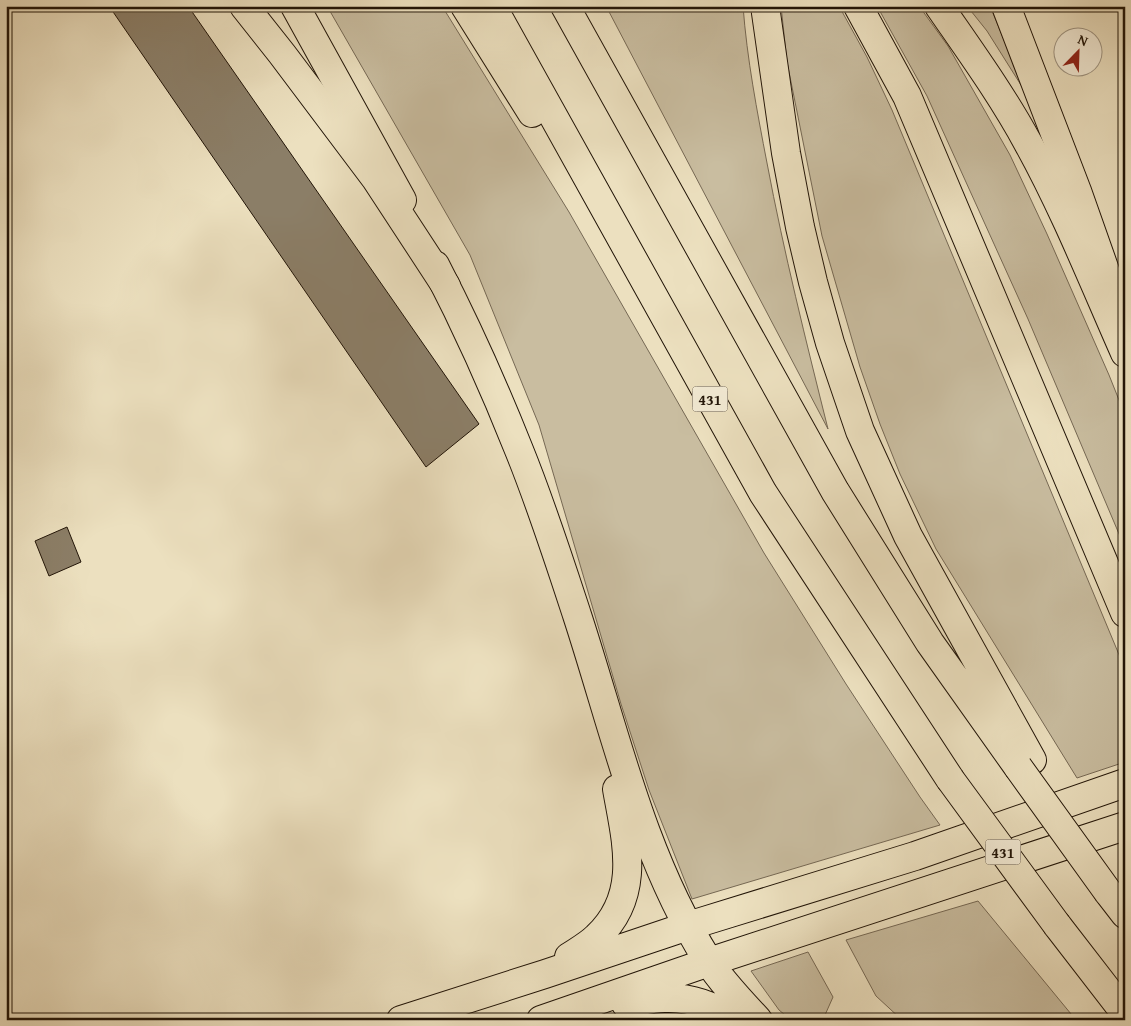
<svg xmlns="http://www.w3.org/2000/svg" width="1131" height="1026" font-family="'Gentium Book Plus',serif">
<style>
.green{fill:#c9bda0;stroke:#756854}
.building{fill:#8b7e67;stroke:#211407}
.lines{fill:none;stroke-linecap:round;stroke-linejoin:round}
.major-casing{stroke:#211407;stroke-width:30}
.highway-casing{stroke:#211407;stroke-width:30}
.major{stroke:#ece0bf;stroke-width:28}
.highway{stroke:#ece0bf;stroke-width:28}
.highway-bridge-casing{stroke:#211407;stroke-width:30;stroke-linecap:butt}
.highway-bridge{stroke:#ece0bf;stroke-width:28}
.labels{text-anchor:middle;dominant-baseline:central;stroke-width:4;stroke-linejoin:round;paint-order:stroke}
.shield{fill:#f3ebd5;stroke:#605445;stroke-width:1}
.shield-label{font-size:15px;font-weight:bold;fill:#211407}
</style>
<rect width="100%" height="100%" fill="#ece0bf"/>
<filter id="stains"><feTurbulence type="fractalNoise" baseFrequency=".004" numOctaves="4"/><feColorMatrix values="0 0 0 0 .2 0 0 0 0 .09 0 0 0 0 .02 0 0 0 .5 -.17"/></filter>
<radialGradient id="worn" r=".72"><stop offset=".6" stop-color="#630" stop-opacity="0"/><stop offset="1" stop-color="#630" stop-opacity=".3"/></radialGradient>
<path class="green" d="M327,6H442L569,212L764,553L846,684L920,797L940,825L692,899L649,790L621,704L539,425L470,255Z
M606,6H743C747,59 757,111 767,163C784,253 806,341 828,429Z
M781,6H839L867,57L892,110L1125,669V762L1077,778L936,549L900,474L880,424L860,367L822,236L787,62Z
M877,6H919L948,46L1010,155L1047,234L1109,375L1125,415V548L1028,319L927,96Z
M967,6H990L1026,93L987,31Z
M978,901L1076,1020H902L876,996L846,940Z
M808,952L833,997L825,1015L831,1020H791L779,1010L751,971Z"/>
<path class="building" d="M109,6H188L479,424L426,467Z
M67,527L81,562L49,576L35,541Z"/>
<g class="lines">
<g class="major-casing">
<path id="major" d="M295,6L402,200
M858,6L907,96L1125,613
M939,6C970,51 1002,95 1028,143C1065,210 1094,283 1125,353
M435,265C466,325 494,387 519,450C541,504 559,560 577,615C615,731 641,854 707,959C720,980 741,1002 758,1020
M569,957C578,951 589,945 597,937C642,895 626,841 617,789
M626,1004C639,1002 652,998 665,998C690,997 714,1006 735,1020
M401,1020L545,974L688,926L915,856L1125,783
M541,1020L709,962L1125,826"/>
</g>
<g class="highway-casing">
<path id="highway" d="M244,6L282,54L376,179L446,286
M465,6L532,113
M492,6L763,493L950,779
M565,6L835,491L930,643L1018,767
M765,6L786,153L800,227L813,282L830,343L860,431L908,536L1032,760
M1006,6L1077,191L1125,327
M1108,892L1125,914
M1057,925L1125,1013"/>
</g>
<use href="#major" class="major"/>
<use href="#highway" class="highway"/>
<g class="highway-bridge-casing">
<path id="highway-bridge" d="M1018,767L1108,892
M950,779L1057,925"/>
</g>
<use href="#highway-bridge" class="highway-bridge"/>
</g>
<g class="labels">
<g class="shield">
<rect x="692.5" y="386.5" width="35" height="25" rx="4"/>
<rect x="985.5" y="839.5" width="35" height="25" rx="4"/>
</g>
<g class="shield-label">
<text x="710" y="399">431</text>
<text x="1003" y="852">431</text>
</g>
</g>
<rect width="1131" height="1026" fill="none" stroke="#ece0bf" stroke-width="25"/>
<rect x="8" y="8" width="1116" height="1011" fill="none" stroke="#211407" stroke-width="2.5"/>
<rect x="12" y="12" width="1106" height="1001" fill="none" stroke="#211407"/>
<g transform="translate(1078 52) rotate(23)"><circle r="24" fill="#f3ebd5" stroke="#9f9583"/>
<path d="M0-4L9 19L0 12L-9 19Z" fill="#8f2418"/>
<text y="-8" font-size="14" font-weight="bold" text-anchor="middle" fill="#211407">N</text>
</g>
<rect width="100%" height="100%" filter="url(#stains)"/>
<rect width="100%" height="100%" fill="url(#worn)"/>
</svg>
